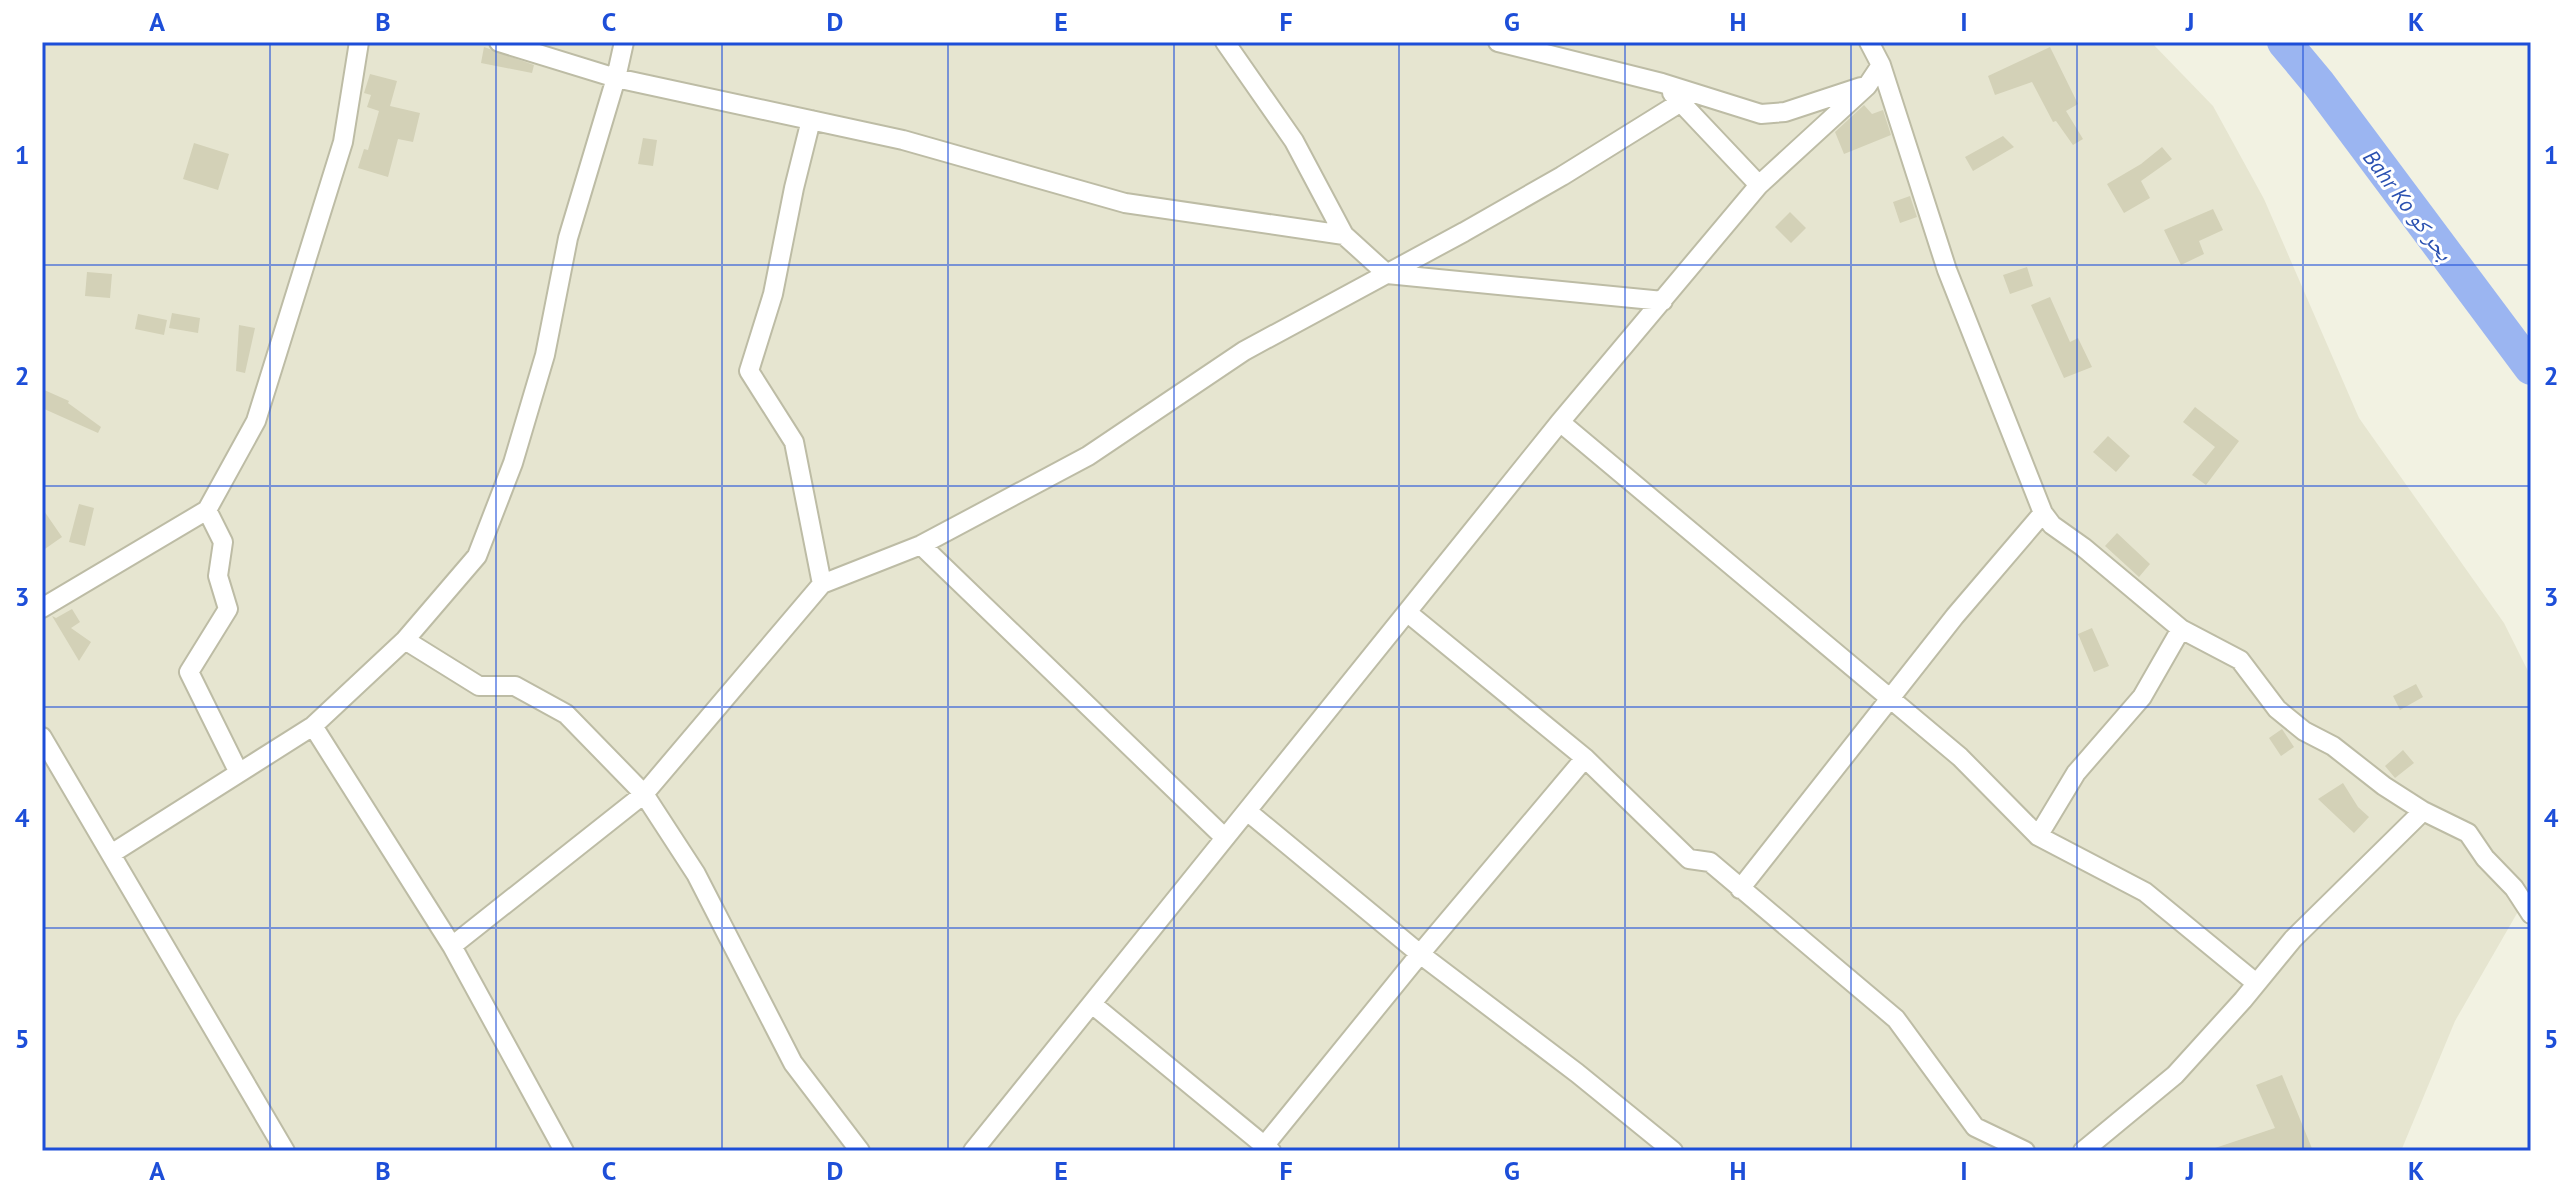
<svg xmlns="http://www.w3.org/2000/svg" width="2573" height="1193" font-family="'PT Sans','Noto Naskh Arabic',sans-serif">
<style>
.residential{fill:#e6e5d0}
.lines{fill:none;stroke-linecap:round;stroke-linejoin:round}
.river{stroke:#9bb5f1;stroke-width:34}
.building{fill:#d3d1b7}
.street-casing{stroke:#bdbca5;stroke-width:22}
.street{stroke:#fff;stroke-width:18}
.grid{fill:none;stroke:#1d4ed8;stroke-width:2;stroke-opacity:0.55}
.labels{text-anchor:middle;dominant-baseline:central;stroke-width:6;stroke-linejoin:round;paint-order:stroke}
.water-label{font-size:22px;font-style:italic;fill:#2a50b0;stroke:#fff}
.neatline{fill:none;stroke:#1d4ed8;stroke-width:3}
.grid-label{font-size:26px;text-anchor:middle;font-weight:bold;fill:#1d4ed8}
</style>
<rect width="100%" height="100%" fill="#f2f2e2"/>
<path class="residential" d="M42,42H2151L2213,106L2264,199L2359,418L2504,623L2531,677V889L2455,1021L2401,1151H42Z"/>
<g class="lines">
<path class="river" d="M2284,42L2319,84L2531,368"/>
</g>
<path class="building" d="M484,47L534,65L532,73L481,63Z
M2050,47L2078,104L2066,111L2083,139L2073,145L2056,121L2053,122L2032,82L1995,95L1988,76Z
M370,74L397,81L390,106L420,113L413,142L398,139L388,177L358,168L364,149L368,150L379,111L367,107L371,95L364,93Z
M1864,105L1872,114L1883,110L1891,135L1844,154L1835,132Z
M2003,136L2014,147L1973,171L1965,157Z
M643,138L657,140L653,166L638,164Z
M194,143L229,154L218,190L183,179Z
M2162,147L2172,159L2141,181L2150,198L2124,213L2107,184L2141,164Z
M1910,196L1917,217L1900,223L1893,202Z
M2213,209L2223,230L2199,241L2204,254L2181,265L2164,230Z
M1790,212L1806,228L1791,243L1775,227Z
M2027,267L2033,286L2010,294L2003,275Z
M87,272L112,274L110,298L85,296Z
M2050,297L2070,342L2078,338L2092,367L2064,378L2031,305Z
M172,313L200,318L198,333L169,328Z
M138,314L167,320L164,335L135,329Z
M239,325L255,328L245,373L236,371Z
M42,389L69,401L68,403L101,427L98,433L42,408Z
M2195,407L2239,441L2206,485L2192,475L2215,447L2183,422Z
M2108,436L2130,456L2116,472L2093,452Z
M79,504L94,508L85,546L69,542Z
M42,508L62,537L42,551Z
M2117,533L2150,564L2139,577L2105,546Z
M72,609L80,622L71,628L91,642L79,661L52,616L56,618Z
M2092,628L2109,666L2094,672L2078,634Z
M2416,684L2423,697L2400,710L2393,696Z
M2282,729L2294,747L2281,756L2269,738Z
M2403,750L2414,763L2395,778L2385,766Z
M2343,783L2358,807L2369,817L2354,833L2318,799Z
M2282,1075L2313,1151H2215V1148L2275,1128L2256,1085Z"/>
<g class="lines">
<g class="street-casing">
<path id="street" d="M499,42L616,78L903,140L1125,203L1344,235
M1225,42L1294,141L1344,235L1387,274L1663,301
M1498,42L1662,83L1761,114L1785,112L1861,87
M1869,42L1881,65L1947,270L2043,513L2052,525L2083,547L2181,629L2240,660L2277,709L2304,731L2333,746L2384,786L2423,811L2468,833L2485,858L2514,888L2531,914
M1672,93L1759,185
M811,120L794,188L773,294L749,371L794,442L822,584
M1560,422L1960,757L2038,836L2145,892L2256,983
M207,510L223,542L218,576L228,609L189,672L239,773
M921,545L1225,838
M42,608L207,510L256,421L343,142L359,42
M1408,613L1585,758L1689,859L1710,862L1896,1019L1975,1127L2025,1151
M405,640L479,686H515L566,714L644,794L696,874L793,1063L860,1151
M313,726L452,946L564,1151
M42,737L285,1151
M1247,811L1420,954L1577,1073L1673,1151
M2038,836L2076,773L2142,697L2181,629
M111,854L313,726L405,640L477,556L513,463L545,355L568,238L616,78L624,42
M1740,889L1955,616L2043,513
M452,946L644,794L822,584L921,545L1088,456L1244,351L1464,232L1562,176L1681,102
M1092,1004L1271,1151
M973,1151L1560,422L1759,185L1867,86L1881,65
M1260,1151L1420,954L1585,758
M2083,1151L2175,1075L2243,1000L2293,939L2423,811"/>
</g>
<use href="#street" class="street"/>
</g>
<path class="grid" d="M270,42V1151M496,42V1151M722,42V1151M948,42V1151M1174,42V1151M1399,42V1151M1625,42V1151M1851,42V1151M2077,42V1151M2303,42V1151M42,265H2531M42,486H2531M42,707H2531M42,928H2531"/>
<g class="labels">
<g class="water-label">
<text transform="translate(2408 205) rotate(53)">Bahr Ko بحر كو</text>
</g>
</g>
<rect width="2573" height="1193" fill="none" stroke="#ffffff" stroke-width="88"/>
<rect x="44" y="44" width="2485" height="1105" class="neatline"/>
<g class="grid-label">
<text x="157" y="31">A</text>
<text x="383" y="31">B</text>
<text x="609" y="31">C</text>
<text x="835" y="31">D</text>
<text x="1061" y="31">E</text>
<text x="1286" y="31">F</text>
<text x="1512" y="31">G</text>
<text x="1738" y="31">H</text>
<text x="1964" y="31">I</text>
<text x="2190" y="31">J</text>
<text x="2416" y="31">K</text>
<text x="22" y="164">1</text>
<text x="2551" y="164">1</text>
<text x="22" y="385">2</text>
<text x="2551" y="385">2</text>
<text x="22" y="606">3</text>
<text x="2551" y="606">3</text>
<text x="22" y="827">4</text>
<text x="2551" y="827">4</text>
<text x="22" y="1048">5</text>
<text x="2551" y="1048">5</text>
<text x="157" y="1180">A</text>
<text x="383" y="1180">B</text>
<text x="609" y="1180">C</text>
<text x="835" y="1180">D</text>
<text x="1061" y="1180">E</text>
<text x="1286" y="1180">F</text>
<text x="1512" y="1180">G</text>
<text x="1738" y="1180">H</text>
<text x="1964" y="1180">I</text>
<text x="2190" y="1180">J</text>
<text x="2416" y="1180">K</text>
</g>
</svg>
